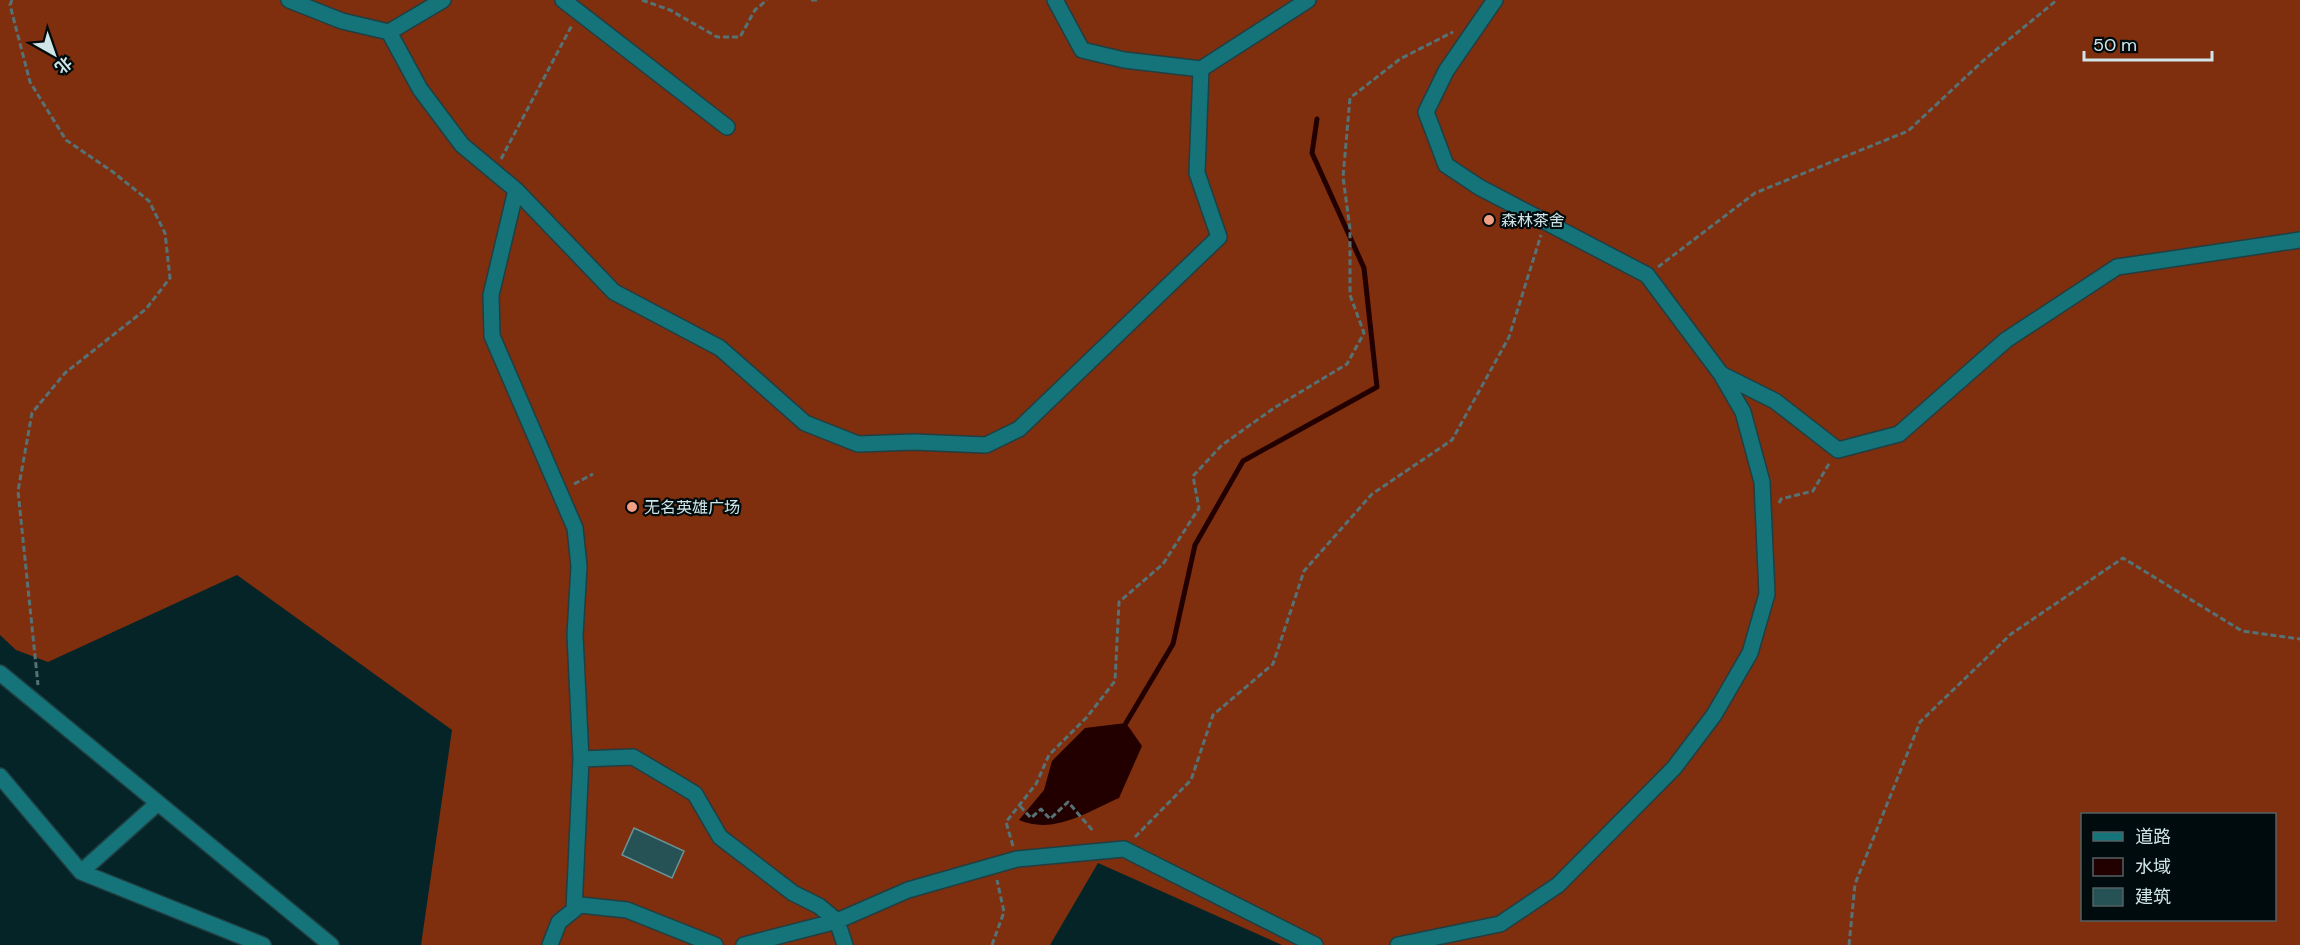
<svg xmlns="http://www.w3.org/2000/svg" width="2300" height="945" font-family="'DM Sans','Noto Sans SC',sans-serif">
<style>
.forest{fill:#7f2e0e;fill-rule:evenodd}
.water{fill:#230000}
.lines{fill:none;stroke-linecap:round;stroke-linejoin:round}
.stream{stroke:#230000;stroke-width:5}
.building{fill:#275255;stroke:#699397;stroke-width:1.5}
.minor-casing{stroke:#203f42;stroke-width:18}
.path{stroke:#567275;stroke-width:3;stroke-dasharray:6 3;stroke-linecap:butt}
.minor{stroke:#15737a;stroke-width:15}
.poi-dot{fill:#f39f83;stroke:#000b0d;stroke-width:2}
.labels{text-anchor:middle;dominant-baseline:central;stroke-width:4.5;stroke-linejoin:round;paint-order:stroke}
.poi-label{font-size:16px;fill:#cfe5e7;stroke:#000b0d;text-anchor:start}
</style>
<rect width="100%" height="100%" fill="#042427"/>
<path class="forest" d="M0,0H2300V945H1282L1098,863L1050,945H421L452,730L237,575L48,662L16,650L0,635ZM2082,814H2274V920H2082Z"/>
<path class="water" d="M1126,723L1142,746L1119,798C1087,812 1054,835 1019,820L1044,790L1052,761L1085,728Z"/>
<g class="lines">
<path class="stream" d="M1126,723L1173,644L1195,545L1243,461L1377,387L1364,268L1312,153L1317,119"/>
</g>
<path class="building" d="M634,828L684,851L672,878L622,855Z"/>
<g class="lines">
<g class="minor-casing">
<path id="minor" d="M289,0L342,21L389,32L443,0
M563,0L727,127
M389,32L420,89L462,145L516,190L614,292L720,348L805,423L858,444L914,442L986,445L1019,429L1219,237L1197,173L1201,69L1124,60L1082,50L1055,0
M1201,69L1308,0
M516,190L491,295L492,336L575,528L579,566L575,635L581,759
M1721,374L1775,401L1838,450L1899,434L2006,340L2117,267L2300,240
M0,673L331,945
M0,776L81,872L263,945
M81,872L158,803
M574,910L581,759L633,757L677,783L695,794L720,837L793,893L819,906L837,921L908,890L1017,859L1124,849L1315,945
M550,945L559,922L580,905L627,910L715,945
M744,945L837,921L845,945
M1398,945L1500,924L1558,885L1674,768L1714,715L1750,653L1767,594L1762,482L1743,412L1721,374L1647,275L1479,187L1446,165L1426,112L1446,71L1495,0"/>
</g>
<path class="path" d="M12,0L10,5L30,82L66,140L113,172L149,201L165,233L170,278L146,309L65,373L32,413L18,491L38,685
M642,0L670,10L717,37H740L755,10L767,0
M811,0H820
M501,159L572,25
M1658,267L1755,193L1908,131L1985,59L2057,0
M574,484L593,474
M1779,503L1781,499L1813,491L1830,462
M1020,806L1031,818L1041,809L1050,819L1068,802L1094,832
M1135,837L1191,780L1213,715L1273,664L1304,571L1372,494L1452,440L1509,337L1541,235
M1013,846L1006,822L1036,784L1049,755L1087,717L1115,681L1119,602L1163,564L1199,508L1193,476L1222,445L1274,408L1347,364L1364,333L1350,295V229L1343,177L1350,98L1400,59L1453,32
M992,945L1004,912L997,880
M1849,945L1855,884L1920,722L2011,634L2123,558L2242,631L2300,639"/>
<use href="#minor" class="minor"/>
</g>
<g class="poi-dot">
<circle cx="1489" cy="220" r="6"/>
<circle cx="632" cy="507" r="6"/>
</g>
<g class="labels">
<g class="poi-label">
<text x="1501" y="220">森林茶舍</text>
<text x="644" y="507">无名英雄广场</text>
</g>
</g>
<rect x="2081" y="813" width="195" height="108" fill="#000b0d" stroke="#536264" stroke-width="1.5"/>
<rect x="2093" y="832" width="30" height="9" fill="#15737a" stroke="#536264" stroke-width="1.5"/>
<text x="2135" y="843" font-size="18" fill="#cfe5e7">道路</text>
<rect x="2093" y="858" width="30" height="18" fill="#230000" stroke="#536264" stroke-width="1.5"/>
<text x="2135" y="873" font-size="18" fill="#cfe5e7">水域</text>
<rect x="2093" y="888" width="30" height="18" fill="#275255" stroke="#536264" stroke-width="1.5"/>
<text x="2135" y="903" font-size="18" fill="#cfe5e7">建筑</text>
<g transform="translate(54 54) rotate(140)" stroke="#000b0d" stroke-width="4.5" paint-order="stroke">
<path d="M0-4.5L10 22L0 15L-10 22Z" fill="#cfe5e7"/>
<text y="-9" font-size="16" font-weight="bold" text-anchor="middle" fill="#cfe5e7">北</text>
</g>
<path d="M2084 51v9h128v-9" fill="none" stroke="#cfe5e7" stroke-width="3"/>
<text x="2093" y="51" font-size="18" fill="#cfe5e7" stroke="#000b0d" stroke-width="4.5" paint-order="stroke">50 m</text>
</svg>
